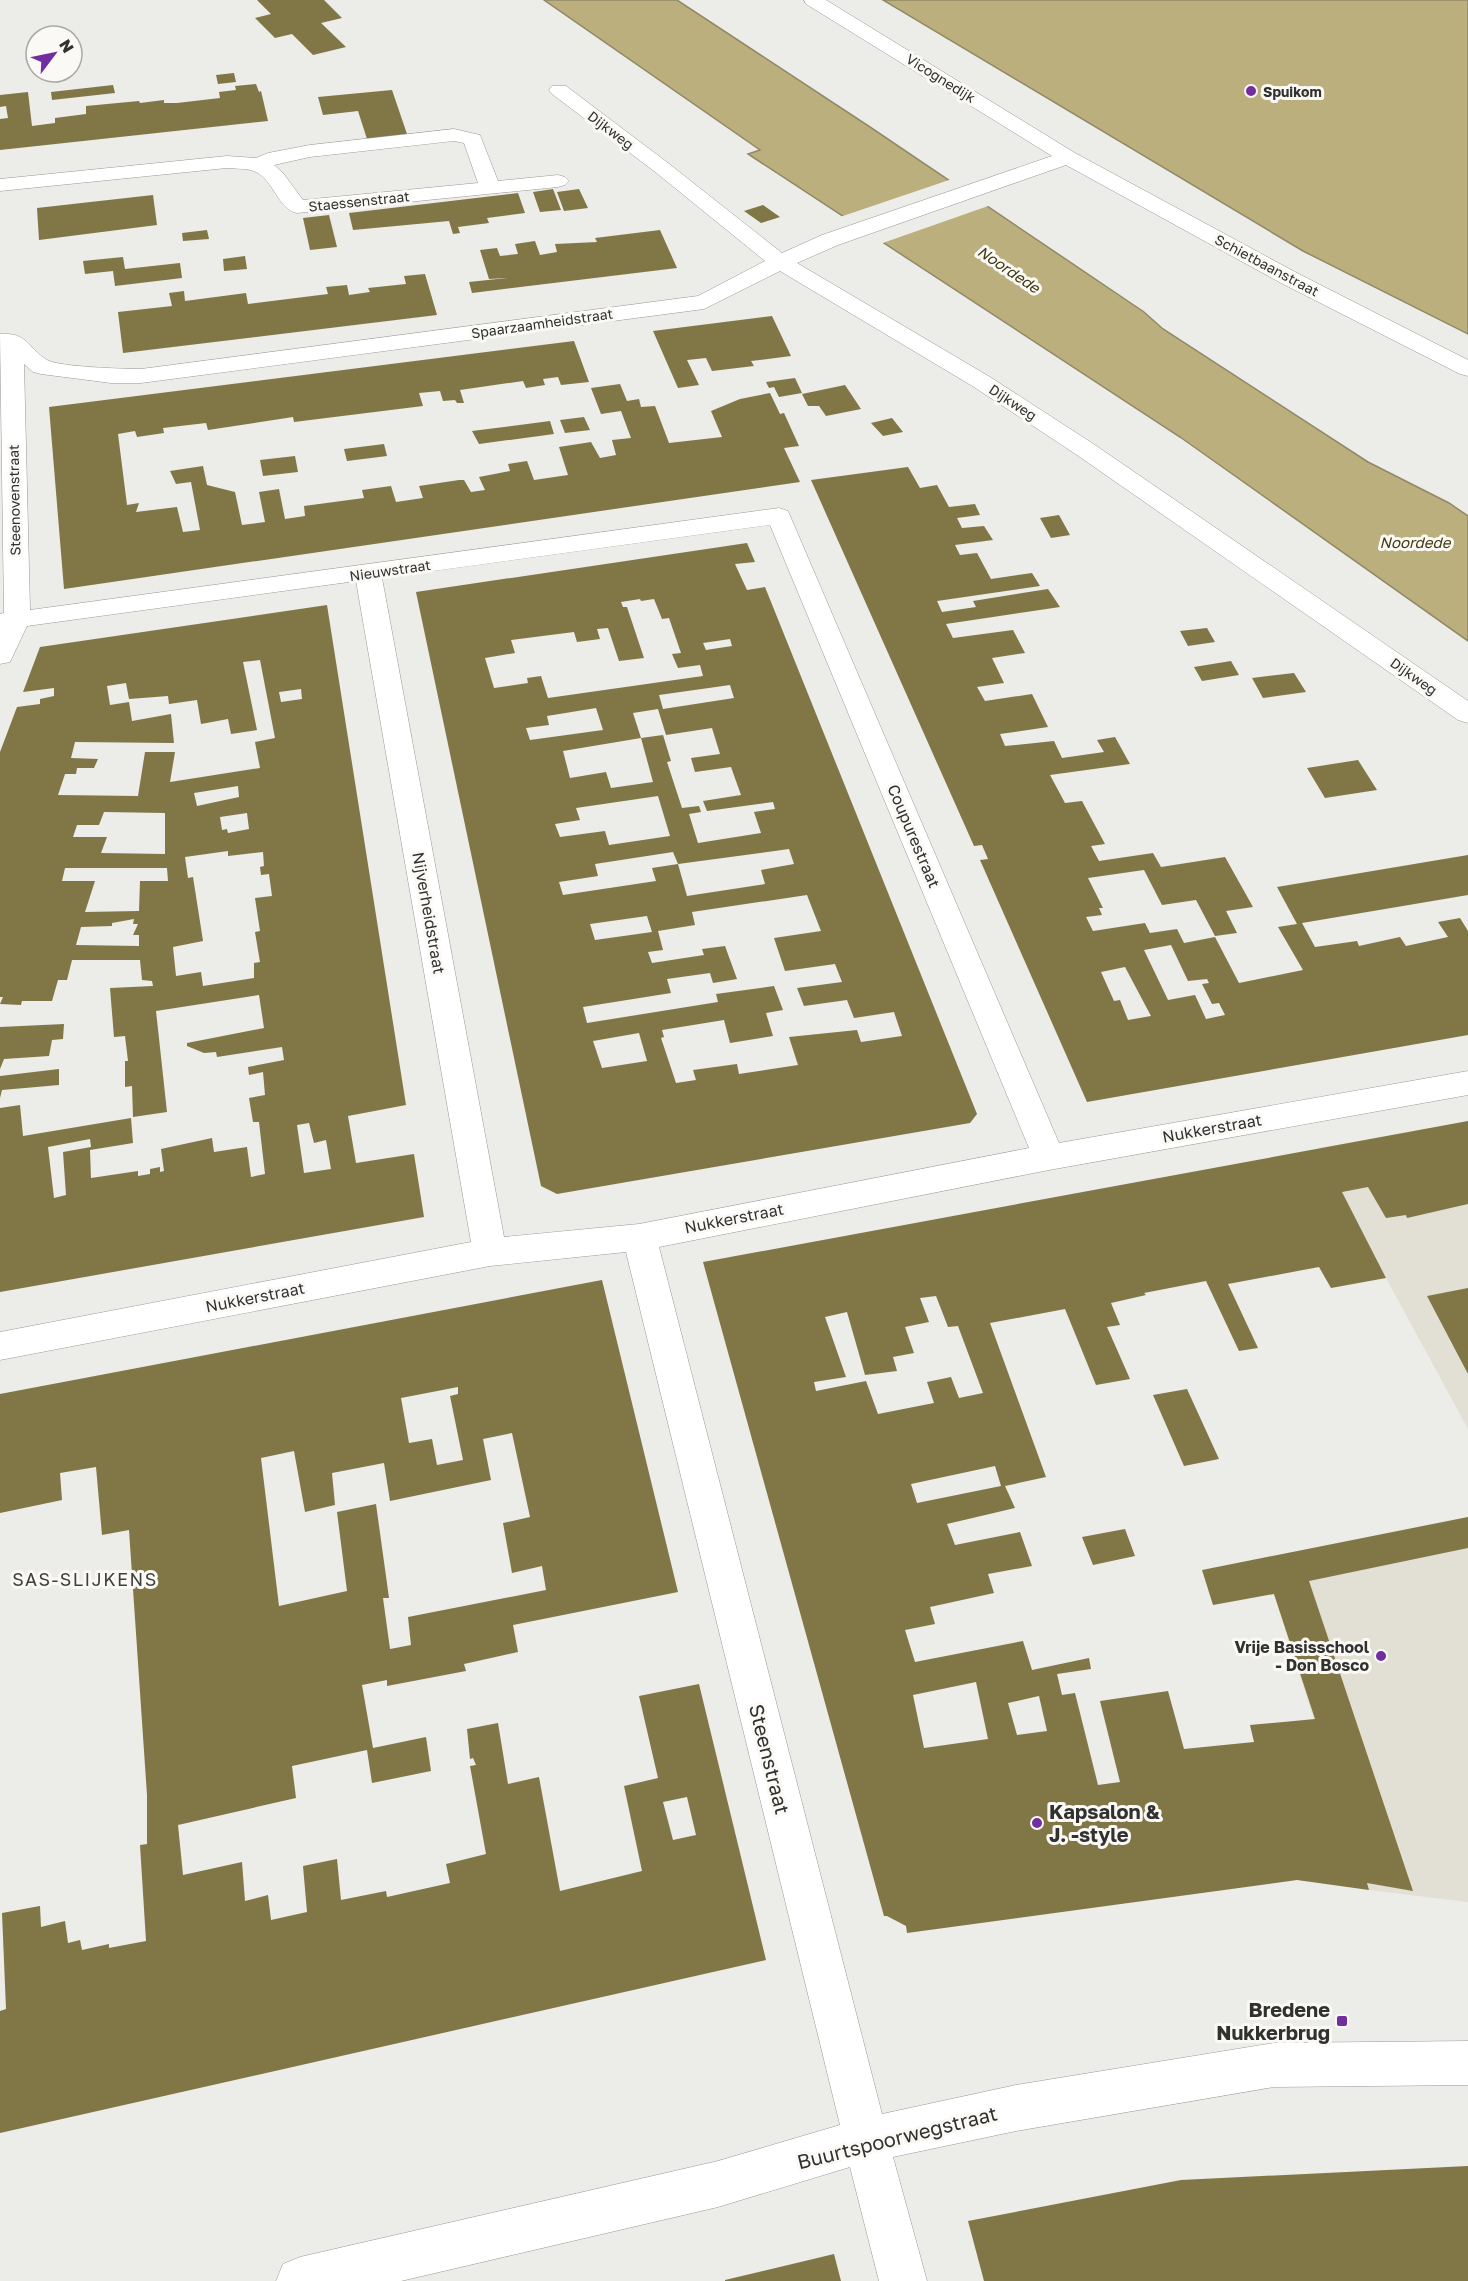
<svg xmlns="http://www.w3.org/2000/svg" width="1468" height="2281" font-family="'Golos Text',sans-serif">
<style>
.built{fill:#e2e0d5}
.water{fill:#baaf7d;stroke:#918966;stroke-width:1.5}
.pier{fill:#ecece8}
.building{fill:#807646;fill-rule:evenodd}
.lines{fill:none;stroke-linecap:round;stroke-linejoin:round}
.minor-casing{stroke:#989895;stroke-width:1}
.minor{fill:#fff;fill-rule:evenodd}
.poi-dot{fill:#722da1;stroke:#faf9f6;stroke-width:2}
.labels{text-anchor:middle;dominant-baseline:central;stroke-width:6;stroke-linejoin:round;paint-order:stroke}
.far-street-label{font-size:14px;fill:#313130;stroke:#faf9f6}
.far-poi-label{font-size:14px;font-weight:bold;fill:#313130;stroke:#faf9f6;text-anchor:start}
.far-water-label{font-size:15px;font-style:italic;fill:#433b12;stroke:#faf9f6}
.street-label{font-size:16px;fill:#313130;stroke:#faf9f6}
.poi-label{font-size:16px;font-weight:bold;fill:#313130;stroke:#faf9f6;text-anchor:end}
.neighbourhood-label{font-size:18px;letter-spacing:1.5px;fill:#40403d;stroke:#faf9f6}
.near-street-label{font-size:20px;fill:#313130;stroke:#faf9f6}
.near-poi-label{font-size:20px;font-weight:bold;fill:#313130;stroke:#faf9f6;text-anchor:start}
</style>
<rect width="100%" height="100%" fill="#ecece8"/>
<path class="built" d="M1468,1121V1429L1386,1278L1319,1148Z
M1468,1517V1902L1369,1890L1262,1558Z"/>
<path class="water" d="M544,0H677L870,127L1144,312L1163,329L1368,462L1449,503L1468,516V641L1180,437L748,154L760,150Z
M883,0H1468V334L1303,251Z"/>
<path class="pier" d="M952,179L991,205L880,244L840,217Z"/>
<path class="building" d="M257,0H324L342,18L321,23L346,47L313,55L292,34L275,38L255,18L271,14Z
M234,73L236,82L218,84L216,75Z
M256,84L259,92L261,91L268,121L0,150V119L8,118L6,106L0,107V95L28,92L32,126L55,123V118L86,114V106L139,101L140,103L164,100V103H177L220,98L219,92L236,90L235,86Z
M113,85L115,93L52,100L51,92Z
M392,90L407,134L367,139L358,111L323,115L318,97Z
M553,189L561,210L540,212L533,192Z
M579,189L588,208L564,211L557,192Z
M518,193L525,213L487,218L489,223L458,227L460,233L453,234L449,221L353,230L349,213Z
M153,195L157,225L39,240L37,208Z
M763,205L780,217L761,223L744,211Z
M329,215L337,247L310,250L303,218Z
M207,230L209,239L183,241L182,233Z
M660,230L677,268L472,293L469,282L507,278L489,279L480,250L497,248L500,256L518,254L515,244L535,241L540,255L557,252L555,244L597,242L595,238Z
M245,256L247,269L224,271L223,259Z
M123,257L125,269L180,263L182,278L115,286L113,271L85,274L83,261Z
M425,274L437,315L123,353L118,312L172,306L169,293L184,291L185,301L246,293L248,304L328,294L326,287L347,285L349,295L370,292L368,288L406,284L404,276Z
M772,316L791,356L751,361L754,366L712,371L706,358L687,360L699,385L678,388L653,331Z
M574,341L589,382L561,385L558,377L543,379L545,385L526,388L523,381L460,390L464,403H457L455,400L443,401L440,391L419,393L423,406L294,422L293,417L208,430L206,423L163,428L164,433L137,437L135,431L118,434L127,505L139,503L136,512L177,507L183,532L200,530L191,482L176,484L170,471L203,466L207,485L235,492L242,525L265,522L259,492L279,489L285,519L305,516L304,506L364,498L362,490L391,486L396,502L423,498L419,486L459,480H464L471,492L485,490L479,477L510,471L508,464L527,461L534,480L568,475L559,447L591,442L600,458L616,455L612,440L631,438L621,411L601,414L591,388L620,384L627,401L639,399L641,407L655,406L669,443L722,437L711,411L740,399L770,393L780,414L784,413L799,446L784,448L800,482L64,589L49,407Z
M795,378L802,393L779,397L774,387L769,388L766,382Z
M845,385L861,409L826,416L819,406H808L802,394Z
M584,417L590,430L565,433L560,420Z
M892,418L903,432L883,436L871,423Z
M550,421L554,434L479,444L472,431Z
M384,444L387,456L347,461L344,449Z
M295,456L298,472L263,476L260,460Z
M908,467L920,488L937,485L949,507L975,504L980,515L957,518L962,528L984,526L993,540L955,545L960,555L977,553L991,579L1032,573L1040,586L937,601L942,612L976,607L973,601L1048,589L1060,607L946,624L953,638L1013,630L1025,653L992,658L1004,683L977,687L985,701L1032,694L1048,727L1000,734L1005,746L1054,741L1062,758L1104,752L1097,740L1115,737L1130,764L1050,775L1065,803L1082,801L1105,844L1091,846L1099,861L1153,853L1161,867L1225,857L1253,907L1226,911L1237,933L1215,936L1196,900L1162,905L1144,870L1088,878L1103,908H1099L1102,915L1086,917L1093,931L1145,923L1150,933L1177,929L1184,943L1215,937L1239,983L1303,970L1278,927L1297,924L1277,887L1468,855V895L1302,923L1315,947L1357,941L1359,946L1400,937L1406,946L1448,937L1438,922L1460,918L1468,931V1035L1087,1102L980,860L988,859L982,845L974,846L811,480ZM1171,945L1188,981L1207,979L1209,983L1202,984L1212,1004L1219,1003L1225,1015L1206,1019L1195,995L1168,1000L1144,950ZM1125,967L1151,1016L1128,1020L1120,1000L1114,1001L1101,972Z
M1059,515L1070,535L1051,538L1040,518Z
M747,543L755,562L735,564L747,590L765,587L977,1114L970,1123L557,1194L541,1186L416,592ZM640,599L641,601L654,599L662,619L669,618L681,653L672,654L678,668L700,665L703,676L548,698L541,676L527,678L528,683L494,688L485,658L515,653L511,640L574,632L577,642L600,639L597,629L608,628L619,661L644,658L627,607H623L621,602ZM730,639L732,646L706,650L703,643ZM730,685L734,698L663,709L659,695ZM596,708L603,730L530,740L526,728L549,725L547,716ZM658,709L666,735L712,728L720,754L691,758L695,772L731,767L741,795L703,801L707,811L773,802L775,809L754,812L761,833L698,843L689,814L701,812L699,806L682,808L667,762L671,761L663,735L641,738L653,782L611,788L606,772L570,778L563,751L641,738L633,713ZM658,796L670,836L609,845L605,831L560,837L555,824L580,820L576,808ZM789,849L794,864L761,870L765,884L687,896L678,864L652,868L656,881L563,895L559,882L598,876L595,864L673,852L678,864ZM807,895L821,931L774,938L785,971L835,964L842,982L797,988L804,1006L847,1000L854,1018L894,1012L902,1036L861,1042L857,1030L789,1037L798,1065L739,1074L737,1064L693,1070L696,1080L676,1083L661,1038L664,1037L662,1030L724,1020L730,1043L773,1036L766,1013L783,1010L774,986L716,994L718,1002L587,1023L583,1007L671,993L667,979L710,973L713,983L737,979L725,946L702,949L704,955L652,963L648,952L663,950L658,931L695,925L692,912ZM647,916L652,932L595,940L590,924ZM639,1033L647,1061L602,1068L593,1041Z
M327,605L406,1105L348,1116L356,1163L414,1154L424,1217L0,1292V1108L20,1105L23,1136L131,1118L133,1143L90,1150L91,1178L138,1171V1176L150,1174V1169L160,1167V1172L164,1171L161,1149L212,1138L214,1152L247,1147L251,1177L265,1174L259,1122H253L249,1098L265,1095L263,1072L249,1075L248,1067L284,1060L282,1047L217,1057L216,1052L204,1053L187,1046V1043L264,1028L259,995L156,1011L167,1112L133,1117L132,1086L125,1087V1061H128L125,1036L114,1037L110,988L153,986L152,981L142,980L140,960H72L67,980H58L52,1001H22L21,1005L0,1004L3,997H0V752L17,707L40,704V699L54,696V688L23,692L40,647ZM260,660L275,738L255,742L260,768L170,782L175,752H145L138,796L58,795L65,774H76L77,768H94L98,759L71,758L75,742L174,743L171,714L132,721L129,702L110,705L107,686L126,683L129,699L168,696L169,704L197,700L201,724L228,719L231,734L257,730L243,662ZM301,689L302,699L281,702L279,692ZM238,786L239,797L197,806L194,793ZM104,812L165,813V854L101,853L107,837H73L77,825H99ZM247,813L249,829L228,833L227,829L222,830L220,817ZM228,851V856L263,852L264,866L260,867L261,875L269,874L272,896L255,898L260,931L255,932L260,962L254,963V978L203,986L201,972L176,976L173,947L203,941L193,877L188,878L185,857ZM65,868H167L168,881H140L139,911L85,912L95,881H62ZM134,919L133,924H138L133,935H139V946L76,945L81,927L112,926V923ZM309,1123L314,1143L326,1140L331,1169L304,1173L297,1125ZM90,1139L91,1147L63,1152L66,1195L54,1198L48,1147Z
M1207,628L1215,642L1188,646L1180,631Z
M1231,661L1239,675L1202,681L1194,667Z
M1294,673L1306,692L1263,698L1252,678Z
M1358,760L1377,790L1325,798L1307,768Z
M64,1024L63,1039L52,1040L49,1056L4,1059L0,1069V1027Z
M59,1069V1085L2,1090L0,1098V1076Z
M1468,1121V1204L1407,1218L1406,1215L1386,1218L1368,1187L1342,1192L1386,1278L1331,1288L1319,1267L1228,1284L1258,1348L1239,1351L1206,1281L1144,1293L1146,1295L1111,1303L1120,1325L1107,1327L1130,1379L1096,1385L1065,1309L990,1323L1046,1477L1005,1486L1015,1508L947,1524L955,1545L1020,1532L1032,1566L988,1574L994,1593L930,1607L935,1624L905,1630L915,1662L1023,1641L1032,1670L1089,1658L1091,1669L1057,1674L1062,1695L1075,1693L1098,1785L1120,1782L1100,1701L1168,1691L1184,1749L1254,1742L1250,1725L1315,1719L1274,1594L1213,1605L1202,1570L1468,1517V1548L1309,1581L1413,1891L1367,1883L1369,1890L1297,1880L907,1933L906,1926L887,1916H884L703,1262ZM936,1296L948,1327L958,1326L983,1393L959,1398L951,1377L927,1382L934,1403L878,1414L866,1381L816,1391L814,1382L846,1377L825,1317L847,1312L865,1375L897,1371L893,1357L914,1353L905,1327L929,1322L920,1298ZM995,1466L1001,1486L917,1503L911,1484ZM976,1682L988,1739L924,1748L913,1695ZM1039,1696L1047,1731L1017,1735L1008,1703Z
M602,1280L678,1592L513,1625L518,1652L464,1664L466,1671L387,1686V1680L362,1685L373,1748L426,1737L431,1771L372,1783L367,1750L292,1766L296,1798L178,1825L183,1875L242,1862L245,1901L268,1895L271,1920L307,1912L303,1866L337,1859L341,1900L386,1891L387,1897L450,1883L446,1864L486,1854L470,1766L476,1765L473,1758L470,1759L467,1729L498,1723L508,1784L539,1777L560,1891L642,1871L624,1786L658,1778L639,1696L699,1684L766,1960L0,2133V2011L6,2009L2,1913L40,1906L41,1927L65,1921L68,1943L80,1940L82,1950L109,1944V1948L146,1941L140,1845L147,1844V1795L129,1530L102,1535L96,1467L60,1473L62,1500L0,1513V1394ZM458,1387V1394L450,1396L463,1460L437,1465L432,1439L409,1443L401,1398ZM512,1433L530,1517L503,1523L512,1573L542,1566L546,1590L408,1617L411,1645L390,1649L383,1598H389L376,1504L337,1512L347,1591L279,1606L261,1458L294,1451L305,1512L335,1505L332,1473L384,1463L390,1501L491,1480L483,1439ZM687,1797L696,1835L673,1840L663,1802Z
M1468,1288V1374L1427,1296Z
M1187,1389L1219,1459L1184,1466L1153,1395Z
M1125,1529L1135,1556L1093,1565L1082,1537Z
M1468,2166V2281H984L968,2221L1181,2180Z
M834,2254L841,2281H725V2280Z"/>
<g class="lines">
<g class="minor-casing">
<path id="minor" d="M804,0H826L1075,153L1297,273L1468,360V376L1460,374L1281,283L1066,165L838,245L797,263L990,377L1095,445L1468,701V723L1458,720L1077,455L974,387L780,271L704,309L141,383H111L41,374L33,372L24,364L30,610L779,508L788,511L1059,1143L1468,1071V1095L1049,1170L659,1247L882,2114L1016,2085L1274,2043L1468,2041V2085L1274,2087L1016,2131L893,2157L927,2281H879L850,2167L718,2207L401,2281H276L283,2264L300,2257L718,2161L840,2125L626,1252L490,1266L0,1360V1332L471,1242L356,581L27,626L10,662L0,664V614L4,613L0,334C28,332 27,348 47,360C59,367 124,369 141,369L698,296L765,261L654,171L552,94L549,90L552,86H566L668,163L782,253L822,235L1052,156L806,4ZM770,525L1029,1148L639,1224L504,1237L382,578Z
M454,129L480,135L498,181L558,175L565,177L569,181L565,185L558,187L297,213C278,209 274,181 256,172C248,168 237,169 227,168L0,191V179L227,156L256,158L268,153L310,145ZM454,141L464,143L478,183L303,200L283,173L274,165L310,157Z"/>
</g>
<use href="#minor" class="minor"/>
</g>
<g class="poi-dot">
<circle cx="1251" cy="91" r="6"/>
<circle cx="1381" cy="1656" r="6"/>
<circle cx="1037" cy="1823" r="6"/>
<rect x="1336" y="2015" width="12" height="12" rx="3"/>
</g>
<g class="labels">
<g class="far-street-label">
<text transform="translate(941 78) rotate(32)">Vicognedijk</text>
<text transform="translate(611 130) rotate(37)">Dijkweg</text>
<text transform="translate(359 201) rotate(-6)">Staessenstraat</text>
<text transform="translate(1267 265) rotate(28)">Schietbaanstraat</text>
<text transform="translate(542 323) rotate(-8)">Spaarzaamheidstraat</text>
<text transform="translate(1013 402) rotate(33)">Dijkweg</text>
<text transform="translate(14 500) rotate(-91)">Steenovenstraat</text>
<text transform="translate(390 570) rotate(-8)">Nieuwstraat</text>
<text transform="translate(1414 676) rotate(35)">Dijkweg</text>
</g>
<g class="far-poi-label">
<text x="1263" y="91">Spuikom</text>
</g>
<g class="far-water-label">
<text transform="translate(1009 269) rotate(34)">Noordede</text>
<text x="1415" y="542">Noordede</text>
</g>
<g class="street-label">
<text transform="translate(914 836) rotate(67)">Coupurestraat</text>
<text transform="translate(429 913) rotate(80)">Nijverheidstraat</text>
<text transform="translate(1212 1128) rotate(-10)">Nukkerstraat</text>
<text transform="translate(734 1218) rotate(-11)">Nukkerstraat</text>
<text transform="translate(255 1297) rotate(-11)">Nukkerstraat</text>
</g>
<g class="poi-label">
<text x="1369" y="1647">Vrije Basisschool<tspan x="1369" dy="18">- Don Bosco</tspan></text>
</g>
<g class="neighbourhood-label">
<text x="85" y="1579">SAS-SLIJKENS</text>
</g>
<g class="near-street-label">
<text transform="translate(770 1759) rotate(76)">Steenstraat</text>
<text transform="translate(897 2137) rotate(-14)">Buurtspoorwegstraat</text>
</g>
<g class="near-poi-label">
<text x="1049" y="1811">Kapsalon &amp;<tspan x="1049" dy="23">J. -style</tspan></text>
<text x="1330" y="2009" text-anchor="end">Bredene<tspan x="1330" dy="23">Nukkerbrug</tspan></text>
</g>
</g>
<g transform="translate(54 54) rotate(58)"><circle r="28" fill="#faf9f6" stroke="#aaa9a7" stroke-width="1.5"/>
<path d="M0-4.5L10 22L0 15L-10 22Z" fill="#722da1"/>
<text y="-9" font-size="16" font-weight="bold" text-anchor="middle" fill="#313130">N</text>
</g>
</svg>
